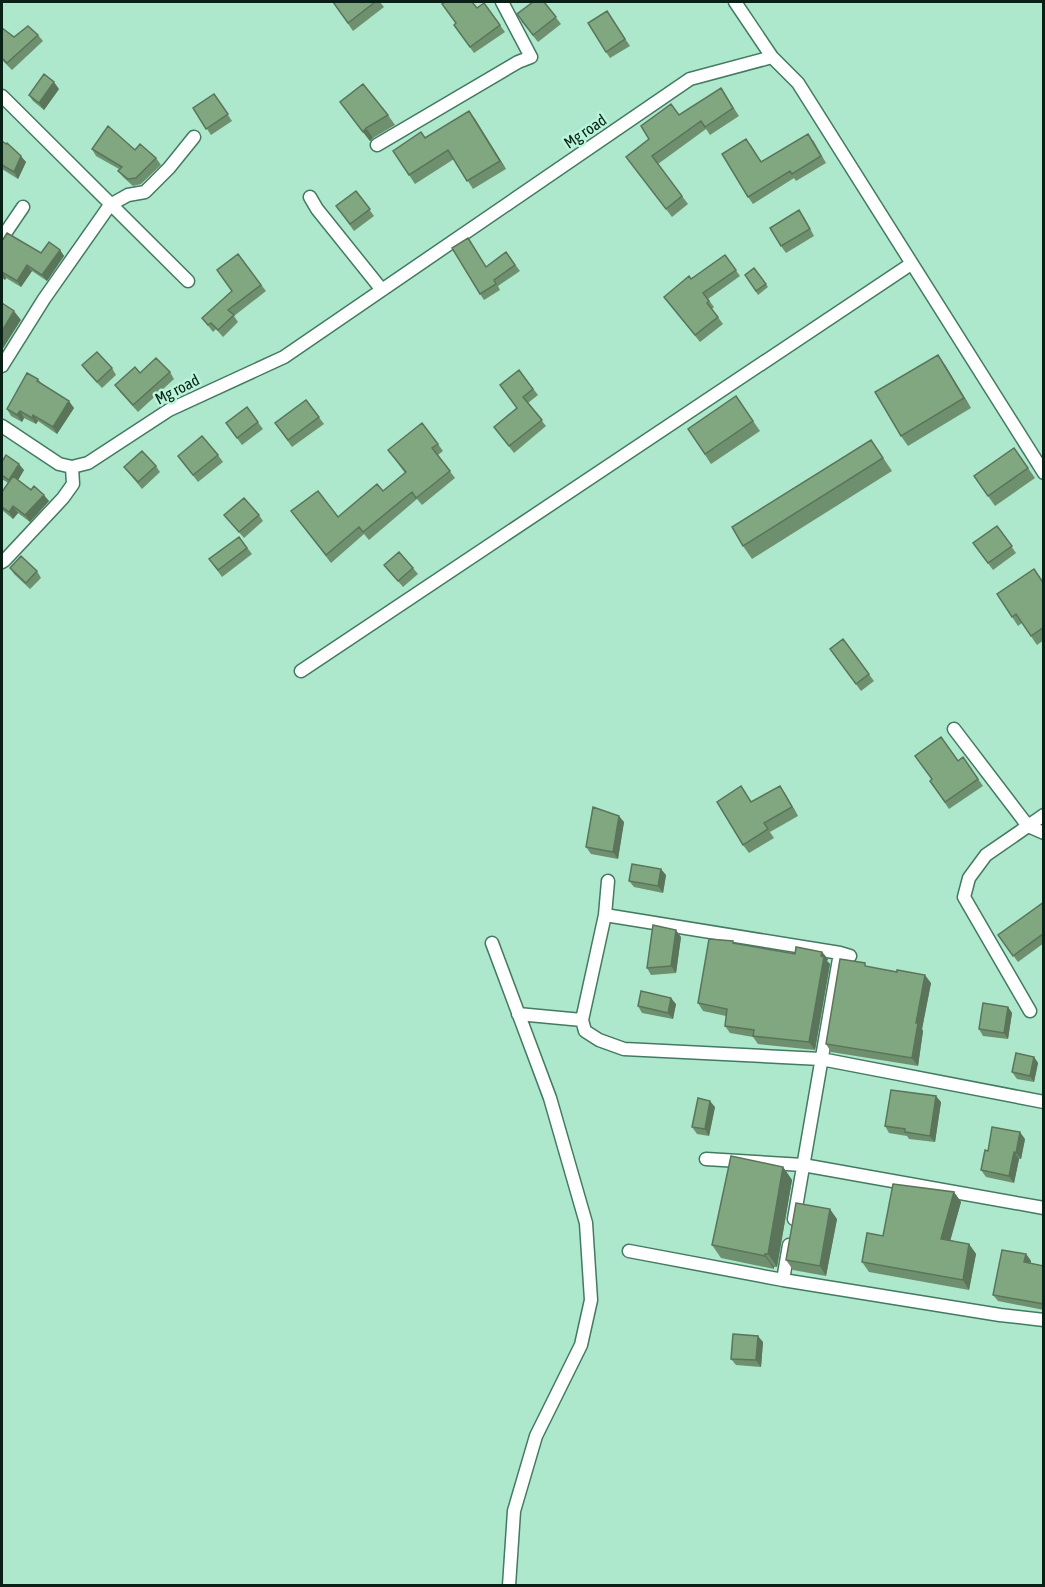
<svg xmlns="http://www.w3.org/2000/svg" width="1045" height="1587" font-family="'Asap Condensed',sans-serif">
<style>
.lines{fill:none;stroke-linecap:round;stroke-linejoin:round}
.street-casing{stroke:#437a62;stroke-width:15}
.street{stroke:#fff;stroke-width:12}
.wall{fill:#6f906e}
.shaded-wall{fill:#5a755a}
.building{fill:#81a780;stroke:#5a755a;stroke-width:1.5}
.labels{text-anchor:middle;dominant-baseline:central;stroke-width:5;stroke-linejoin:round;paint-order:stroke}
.street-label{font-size:16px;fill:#082016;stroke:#baf5d9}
</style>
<rect width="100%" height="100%" fill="#ade7cc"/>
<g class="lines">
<g class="street-casing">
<path id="street" d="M735,2L772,57
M2,96L188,281
M377,145L518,62L531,57L502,2
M310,197L317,209L382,290
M2,238L23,207
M2,366L44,299L110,205L128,195L145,192L169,168L194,137
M2,426L59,464L72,467L88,463L169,410L284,357L690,79L772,57L798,83L1044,473
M2,562L5,560L63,498L73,484L72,467
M301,671L911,264
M954,729L1028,826L1044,833
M605,915L840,953L850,956
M492,943L550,1098L586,1223L591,1300L581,1345L536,1436L514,1511L509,1586
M1030,1011L964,897L969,878L986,855L1044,815
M518,1014L582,1020L585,1031L599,1040L624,1049L821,1059L1044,1102
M582,1020L605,915L608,881
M706,1159L803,1165L1044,1208
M794,1219L840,953
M629,1251L783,1280L1000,1315L1044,1320
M783,1280L789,1245"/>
</g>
<use href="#street" class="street"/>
</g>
<path class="wall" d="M333,2H380L384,7L353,31Z
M444,2H472L477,8L484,3L505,32L474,53L454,25L456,23Z
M544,2L561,24L538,42L521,21Z
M607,11L630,46L610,58L606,52Z
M2,28L14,37L38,35L43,41L12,70L2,60Z
M721,88L739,116L710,135L706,129L658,164L688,204L672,217L626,157L679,115Z
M59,89L44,110L33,101L29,95Z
M214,94L232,121L211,135L193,108Z
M340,102L388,115L395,125L373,138L370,141Z
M475,119L506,169L473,189L454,159L415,184L393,151L425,137Z
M813,140L826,163L796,181L794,178L753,204L748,197L751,145L761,162Z
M2,141L26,162L18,179L2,169Z
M92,149L135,150L156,158L161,165L141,184L133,186L123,177L118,171L119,169L96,156Z
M356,191L374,216L354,231L336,206Z
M804,217L814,236L786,253L781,246Z
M2,241L41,253L60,250L64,256L47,281L32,271L21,287L6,278L5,280L2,278Z
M472,244L486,267L506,252L520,271L498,286L500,290L484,300L480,294Z
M238,254L266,291L234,316L238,322L223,337L216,329L213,332L202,318L232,291Z
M725,255L740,276L708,299L714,307L712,309L723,324L700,342L664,297L691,279Z
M754,268L768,287L758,295L745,275Z
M82,365L112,368L116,375L102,388L87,372Z
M945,365L971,408L908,446L901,436Z
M519,370L538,395L528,403L546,426L514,453L494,427L517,408Z
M170,372L174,379L138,412L120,392L115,385L140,373Z
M38,379L41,383L74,408L57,434L38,421L36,424L24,418L22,422L11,416L7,409Z
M736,396L760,431L711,464L688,429Z
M306,400L324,424L292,447L275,423Z
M247,407L263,429L242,445L226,423Z
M438,444L443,451L438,455L455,478L422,505L417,499L369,540L364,534L331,563L291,511L338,517L383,491L405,473L388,450Z
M1014,448L1035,478L995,506L974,476Z
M880,453L892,471L752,559L743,546Z
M218,455L223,462L198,482L178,456Z
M2,462L24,470L18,480L49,501L30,522L18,513L13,519L2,510V492L8,483L2,479Z
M156,466L160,472L142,489L124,467Z
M224,515H259L263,521L244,538Z
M997,526L1016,553L993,570L973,543Z
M239,537L252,554L222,577L209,559Z
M384,565L413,568L418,574L403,587Z
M10,568L37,571L41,578L30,589L14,574Z
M1044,583V640L1037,645L1022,623L1018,626L997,594Z
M843,639L874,681L861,691L830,649Z
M963,757L983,786L949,809L930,781Z
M780,786L786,795L798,816L770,832L774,838L749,853L743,845L752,802Z
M624,822L618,859L591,854L586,847Z
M666,875L663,893L634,887L629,881Z
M1044,902V943L1018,962L998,935Z
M681,937L676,973L651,975L647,968Z
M734,944L795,954L822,952L828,959L827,961L830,964L815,1050L758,1044L753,1037L730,1033L725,1026L726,1016L703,1011L698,1003Z
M867,966L931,983L922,1029L923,1031L918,1066L831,1052L826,1044Z
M676,1004L673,1019L642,1013L638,1006Z
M1008,1007L1012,1013L1008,1039L983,1036L979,1029Z
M1034,1057L1038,1063L1034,1082L1017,1079L1012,1072Z
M941,1102L935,1142L909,1139L907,1136L889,1133L885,1126Z
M715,1107L709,1136L697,1134L692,1127Z
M1025,1139L1021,1159H1019L1014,1183L986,1177L981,1170L988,1151Z
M783,1167L792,1180L777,1267H774V1269L721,1258L712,1245Z
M954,1192L961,1202L950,1240L969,1244L976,1254L969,1290L869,1272L862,1262L883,1236Z
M837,1219L826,1276L793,1270L786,1260Z
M1026,1254L1031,1261L1030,1263L1044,1266V1310L998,1301L993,1295Z
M763,1342L761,1367L736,1365L731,1359Z"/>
<path class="shaded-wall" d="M54,82L59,89L44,110L39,103Z
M469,111L475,119L506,169L500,161Z
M366,128L373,138L370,141L363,132Z
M21,156L26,162L18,179L14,172Z
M60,250L64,256L47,281L42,275Z
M27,265L32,271L21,287L17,281Z
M2,272L6,278L5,280L2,275Z
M14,311L21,320L2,350V331Z
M938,355L945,365L971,408L964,398Z
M69,401L74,408L57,434L53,427Z
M20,411L24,418L22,422L17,415Z
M33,415L38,421L36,424L32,418Z
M19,464L24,470L14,487L9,480Z
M44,495L49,501L30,522L25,515Z
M13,506L18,513L13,519L9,512Z
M780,786L786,795L798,816L792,807Z
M619,816L624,822L618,859L613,852Z
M661,869L666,875L663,893L658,886Z
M676,930L681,937L676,973L671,966Z
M822,952L828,959L827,961L830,964L815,1050L809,1042Z
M925,975L931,983L922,1029L923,1031L918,1066L912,1058L916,1023Z
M671,998L676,1004L673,1019L668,1013Z
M1008,1007L1012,1013L1008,1039L1004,1033Z
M1034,1057L1038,1063L1034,1082L1030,1076Z
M936,1096L941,1102L935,1142L930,1136Z
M710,1101L715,1107L709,1136L705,1129Z
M1020,1132L1025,1139L1021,1159L1016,1153Z
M1014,1152L1019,1159L1014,1183L1009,1176Z
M783,1167L792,1180L777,1267L768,1254Z
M954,1192L961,1202L948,1249L941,1239Z
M830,1209L837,1219L826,1276L820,1266Z
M969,1244L976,1254L969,1290L963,1280Z
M765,1254L774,1267V1269L765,1256Z
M1026,1254L1031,1261L1029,1269L1024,1262Z
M758,1336L763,1342L761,1367L756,1360Z"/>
<path class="building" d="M333,2H375L348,23Z
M445,2H472L477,8L484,3L500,25L470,47L454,25L456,23L442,4Z
M533,2H544L556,17L533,35L517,14Z
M607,11L625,39L606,52L588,23Z
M28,26L38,35L7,63L2,58V28L14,37Z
M44,74L54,82L39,103L29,95Z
M363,84L388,115L366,128L363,132L340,102Z
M721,88L733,108L705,127L701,121L652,156L682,196L666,209L626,157L649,139L641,126L671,104L679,115Z
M214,94L228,114L206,129L193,108Z
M469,111L500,161L467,181L448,150L409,175L393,151L421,132L425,138Z
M108,126L135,150L140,144L156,158L136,178L128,179L118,171L122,167L92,149Z
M808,134L821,156L792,174L790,171L748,197L722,154L746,139L761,162Z
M2,141L6,144L7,143L21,156L14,172L2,165Z
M356,191L370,209L350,224L336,206Z
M799,210L810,229L781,246L770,228Z
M7,233L41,253L49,242L60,250L42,275L27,265L17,281L2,272V273V241Z
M468,238L486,267L506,252L515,265L494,280L496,284L480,294L452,248Z
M238,254L261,285L228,310L234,315L218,330L211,323L208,325L202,318L232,291L217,270Z
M725,255L736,270L703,293L709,301L707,303L718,317L695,335L664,297L689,276L691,279Z
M754,268L766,284L756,291L745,275Z
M2,303L14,311L2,331Z
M97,352L112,368L97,382L82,365Z
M938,355L964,398L901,436L875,392Z
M156,358L170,372L133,405L115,385L135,367L140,373Z
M519,370L533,389L523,397L542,420L509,446L494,427L517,408L500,385Z
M27,373L38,379L37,381L69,401L53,427L33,415L32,418L20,411L17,415L7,409Z
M736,396L753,421L705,454L688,429Z
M306,400L319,417L288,440L275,423Z
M247,407L258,422L237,438L226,423Z
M422,423L438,444L432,448L450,471L416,498L412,492L363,532L359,527L326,555L291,511L318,491L338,517L377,484L383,491L406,472L388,450Z
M202,436L218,455L193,475L178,456Z
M871,440L883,458L743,546L732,527Z
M1014,448L1028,468L988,496L974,476Z
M142,451L156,466L138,482L124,467Z
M6,455L19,464L9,480L2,475V462Z
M13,476L31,490L34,486L44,495L25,515L13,506L9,512L2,507V492Z
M244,498L259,515L239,532L224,515Z
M997,526L1012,546L988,563L973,543Z
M239,537L247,548L218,570L209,559Z
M399,552L413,568L398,581L384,565Z
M21,556L37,571L26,583L10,568Z
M1034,569L1044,584V627L1031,636L1016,614L1012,617L997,594Z
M843,639L869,674L856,684L830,649Z
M941,737L958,761L963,757L978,779L945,802L930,781L932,779L915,756Z
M741,786L751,802L780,786L792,807L764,823L768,829L743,845L717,802Z
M593,807L619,816L613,852L586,847Z
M632,864L661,869L658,886L629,881Z
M1044,902V933L1013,956L998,935Z
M653,925L676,930L671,966L647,968Z
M709,939L733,941V943L795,954L796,947L822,952L821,956L824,957L809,1042L753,1036L754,1030L725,1026L727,1009L698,1003Z
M840,959L865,963V966L897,972V970L925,975L916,1023H918L912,1058L826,1044Z
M641,991L671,998L668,1013L638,1006Z
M983,1003L1008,1007L1004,1033L979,1029Z
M1016,1053L1034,1057L1030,1076L1012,1072Z
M891,1090L936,1096L930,1136L905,1132V1129L885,1126Z
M698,1098L710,1101L705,1129L692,1127Z
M992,1127L1020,1132L1016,1153L1014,1152L1009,1176L981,1170L985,1150L988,1151Z
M731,1156L783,1167L768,1254H765V1256L712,1245Z
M893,1184L954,1192L941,1239L969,1244L963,1280L862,1262L867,1233L883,1236Z
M796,1203L830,1209L820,1266L786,1260Z
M1002,1250L1026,1254L1024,1262L1044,1266V1304L993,1295Z
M733,1334L758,1336L756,1360L731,1359Z"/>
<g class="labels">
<g class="street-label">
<text transform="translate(585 131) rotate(-34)">Mg road</text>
<text transform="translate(177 389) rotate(-27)">Mg road</text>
</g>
</g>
<rect width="1045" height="1587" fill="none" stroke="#082016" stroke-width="6"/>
</svg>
